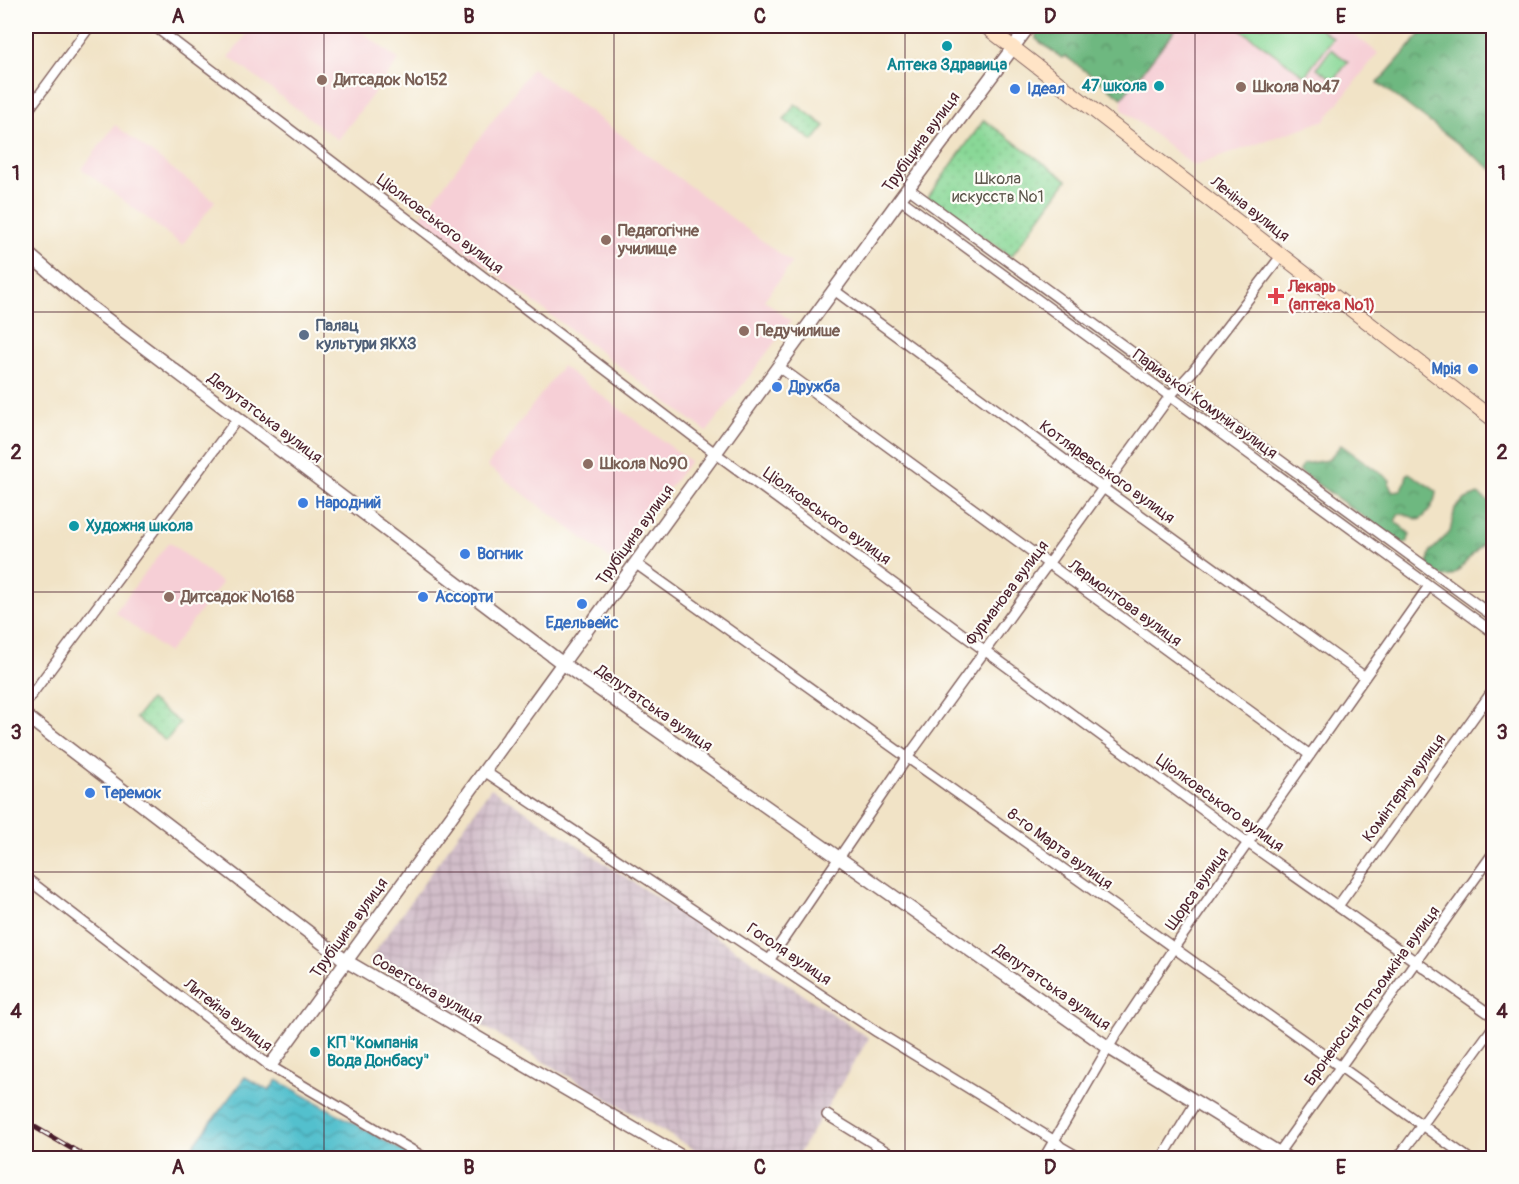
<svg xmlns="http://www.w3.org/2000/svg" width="1519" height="1184" font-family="Pangolin,sans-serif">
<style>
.built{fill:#f6cfd6}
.industrial{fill:url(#industrial-grid)}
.grass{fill:#89d897;stroke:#6a7c61;stroke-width:1.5}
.forest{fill:url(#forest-crowns);stroke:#5c6c56;stroke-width:1.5}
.park{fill:url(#park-dots);stroke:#6a7c61;stroke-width:1.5}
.water{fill:url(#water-waves);stroke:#4e707c;stroke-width:1.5}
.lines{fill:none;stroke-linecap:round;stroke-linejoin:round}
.minor-casing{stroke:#846461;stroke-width:12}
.tertiary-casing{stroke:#846461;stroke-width:15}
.secondary-casing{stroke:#846461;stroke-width:16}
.minor{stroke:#fff;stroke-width:9}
.tertiary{stroke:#fff;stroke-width:12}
.secondary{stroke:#ffe4c6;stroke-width:14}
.rail-casing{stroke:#4a1f2b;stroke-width:5}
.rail{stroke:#fdfcf7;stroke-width:3;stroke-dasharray:9;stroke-linecap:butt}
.grid{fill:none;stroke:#4a1f2b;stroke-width:1.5;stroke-opacity:0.55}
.culture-dot{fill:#0f9aa8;stroke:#fdfcf7;stroke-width:2}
.education-dot{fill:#8d6e63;stroke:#fdfcf7;stroke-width:2}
.shop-dot{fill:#3f7fe0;stroke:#fdfcf7;stroke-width:2}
.health-dot{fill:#e0444e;stroke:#fdfcf7;stroke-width:2}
.service-dot{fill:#5c6f8a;stroke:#fdfcf7;stroke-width:2}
.labels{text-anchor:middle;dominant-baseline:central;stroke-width:4.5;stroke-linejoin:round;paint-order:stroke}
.culture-label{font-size:16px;font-weight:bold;fill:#0d838f;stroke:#fdfcf7;text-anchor:start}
.education-label{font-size:16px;font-weight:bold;fill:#785e54;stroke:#fdfcf7;text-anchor:start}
.shop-label{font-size:16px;font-weight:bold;fill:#366cbe;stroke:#fdfcf7;text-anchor:start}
.street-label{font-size:16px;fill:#4a1f2b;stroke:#fdfcf7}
.park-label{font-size:16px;fill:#5d564b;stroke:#fdfcf7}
.health-label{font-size:16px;font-weight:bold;fill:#be3a42;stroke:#fdfcf7;text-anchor:start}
.service-label{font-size:16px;font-weight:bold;fill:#4e5e75;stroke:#fdfcf7;text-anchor:start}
.neatline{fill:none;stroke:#4a1f2b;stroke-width:2}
.grid-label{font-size:20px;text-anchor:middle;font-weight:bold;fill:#4a1f2b}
</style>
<defs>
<pattern id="industrial-grid" width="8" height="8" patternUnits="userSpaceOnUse" patternTransform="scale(1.5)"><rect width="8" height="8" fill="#d1bdc9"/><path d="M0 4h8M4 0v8" fill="none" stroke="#b5a2ad"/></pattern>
<pattern id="forest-crowns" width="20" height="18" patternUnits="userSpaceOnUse" patternTransform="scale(1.5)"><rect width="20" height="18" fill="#6eb880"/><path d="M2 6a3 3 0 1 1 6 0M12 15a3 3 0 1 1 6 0" fill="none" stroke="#5c9569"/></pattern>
<pattern id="park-dots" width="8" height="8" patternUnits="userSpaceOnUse" patternTransform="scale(1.5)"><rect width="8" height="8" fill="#89d897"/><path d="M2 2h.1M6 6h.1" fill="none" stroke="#78b982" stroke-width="1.8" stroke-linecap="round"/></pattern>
<pattern id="water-waves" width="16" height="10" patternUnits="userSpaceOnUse" patternTransform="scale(1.5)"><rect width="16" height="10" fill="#53c0cd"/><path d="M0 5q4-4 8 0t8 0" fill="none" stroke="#479ba7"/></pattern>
</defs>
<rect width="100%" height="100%" fill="#fdfcf7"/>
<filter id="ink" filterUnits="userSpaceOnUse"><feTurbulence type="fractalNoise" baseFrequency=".0167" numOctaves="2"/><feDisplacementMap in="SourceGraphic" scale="12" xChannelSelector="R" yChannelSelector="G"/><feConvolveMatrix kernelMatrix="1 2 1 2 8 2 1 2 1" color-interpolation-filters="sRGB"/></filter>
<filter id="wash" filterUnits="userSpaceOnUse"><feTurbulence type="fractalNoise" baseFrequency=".008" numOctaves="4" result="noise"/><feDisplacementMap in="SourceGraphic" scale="24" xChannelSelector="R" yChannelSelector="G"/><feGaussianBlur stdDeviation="1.35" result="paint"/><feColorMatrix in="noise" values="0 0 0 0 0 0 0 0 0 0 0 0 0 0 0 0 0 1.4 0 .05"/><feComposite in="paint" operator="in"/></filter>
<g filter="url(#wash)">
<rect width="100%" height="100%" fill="#f1e3c6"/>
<path class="built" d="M253,26H354L399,60L338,140L229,57Z
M1178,26H1343L1378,53L1325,120L1194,166L1122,109V98Z
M532,68L792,263L764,300L791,321L707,432L420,217Z
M115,125L215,201L182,245L82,169Z
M562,366L690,461L614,562L487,466Z
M169,542L222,583L168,653L115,612Z"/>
<path class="industrial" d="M491,788L869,1038L796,1158H709L369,960Z"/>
<path class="grass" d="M1236,26H1316L1333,38L1305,76Z
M1331,49L1348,62L1334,80L1317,68Z"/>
<path class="forest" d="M1042,26H1178L1122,98L1065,56L1062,58L1036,39V33Z
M1428,26H1493V170L1378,83Z
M1341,445L1390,480L1389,485L1393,491L1401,490L1405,483L1407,474L1409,473L1436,491C1436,501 1428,515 1419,520L1404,514H1399L1395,521L1410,534L1407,543L1402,544L1299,471L1303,464L1328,460Z
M1478,494L1493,504V531L1457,572L1451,576L1443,577L1430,568L1428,562L1430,552L1450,532L1455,508L1466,499Z"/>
<path class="park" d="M795,104L825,126L813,141L784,120Z
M984,120L1067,180L1011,257L928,197Z
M150,700L180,723L166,741L136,718Z"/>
<path class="water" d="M245,1077L269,1091L277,1080L416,1158H184Z"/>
</g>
<g filter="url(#ink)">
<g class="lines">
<g class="minor-casing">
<path id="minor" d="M154,26L715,453L1248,843L1494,1017
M26,113L90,26
M908,188L1494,617
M900,199L1494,633
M834,290L1103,488L1365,677
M778,366L1310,755
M635,563L1468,1158
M26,702L238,418
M484,771L877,1032L1055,1141L1061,1147L1080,1158
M26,878L270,1066L425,1158
M1338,906L1494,689
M770,959L907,758L1170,396L1193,371L1282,255
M827,1115L897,1158
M1044,1158L1117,1033L1173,949L1429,586
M1162,1158L1196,1102
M1275,1158L1494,852
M1398,1158L1494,1026"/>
</g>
<g class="tertiary-casing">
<path id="tertiary" d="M26,252L88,305L562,663L1109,1048L1287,1158
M26,716L346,961L684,1158
M270,1066L900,199L1029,26"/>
</g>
<g class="secondary-casing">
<path id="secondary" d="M985,26L1494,420"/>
</g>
<use href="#minor" class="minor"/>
<use href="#tertiary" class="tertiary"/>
<use href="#secondary" class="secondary"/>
<g class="rail-casing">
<path id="rail" d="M26,1122L88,1158"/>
</g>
<use href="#rail" class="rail"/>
</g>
</g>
<path class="grid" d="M324,26V1158M614,26V1158M905,26V1158M1195,26V1158M26,312H1494M26,592H1494M26,872H1494"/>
<g class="culture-dot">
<circle cx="947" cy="46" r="6"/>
<circle cx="1159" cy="86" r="6"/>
<circle cx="74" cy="526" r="6"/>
<circle cx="315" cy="1052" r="6"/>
</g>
<g class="education-dot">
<circle cx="322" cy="80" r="6"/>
<circle cx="1241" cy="87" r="6"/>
<circle cx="606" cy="240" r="6"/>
<circle cx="744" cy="331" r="6"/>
<circle cx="588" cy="464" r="6"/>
<circle cx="169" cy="597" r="6"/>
</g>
<g class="shop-dot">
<circle cx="1015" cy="89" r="6"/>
<circle cx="1473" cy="369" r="6"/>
<circle cx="777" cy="387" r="6"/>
<circle cx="303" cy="503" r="6"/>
<circle cx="465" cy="554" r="6"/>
<circle cx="423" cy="597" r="6"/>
<circle cx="582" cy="604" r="6"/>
<circle cx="90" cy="793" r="6"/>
</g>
<path class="health-dot" d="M1273 287h6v6h6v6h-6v6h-6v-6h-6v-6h6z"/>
<circle class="service-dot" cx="304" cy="335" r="6"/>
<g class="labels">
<g class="culture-label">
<text x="947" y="65" text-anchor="middle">Аптека Здравица</text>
<text x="1147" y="86" text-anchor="end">47 школа</text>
<text x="86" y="526">Художня школа</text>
<text x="327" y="1043">КП "Компанія<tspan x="327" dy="18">Вода Донбасу"</tspan></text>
</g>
<g class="education-label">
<text x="334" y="80">Дитсадок №152</text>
<text x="1253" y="87">Школа №47</text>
<text x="618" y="231">Педагогічне<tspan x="618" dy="18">училище</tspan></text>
<text x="756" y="331">Педучилише</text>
<text x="600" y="464">Школа №90</text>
<text x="181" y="597">Дитсадок №168</text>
</g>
<g class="shop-label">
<text x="1027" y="89">Ідеал</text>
<text x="1461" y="369" text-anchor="end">Мрія</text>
<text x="789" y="387">Дружба</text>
<text x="315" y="503">Народний</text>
<text x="477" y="554">Вогник</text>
<text x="435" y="597">Ассорти</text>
<text x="582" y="623" text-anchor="middle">Едельвейс</text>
<text x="102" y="793">Теремок</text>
</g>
<g class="street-label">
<text transform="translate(921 142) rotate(-54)">Трубіцина вулиця</text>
<text transform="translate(1250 209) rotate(38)">Леніна вулиця</text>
<text transform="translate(440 224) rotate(37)">Ціолковського вулиця</text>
<text transform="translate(1205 404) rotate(36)">Паризької Комуни вулиця</text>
<text transform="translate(265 418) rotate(37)">Депутатська вулиця</text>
<text transform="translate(1107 472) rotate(36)">Котляревського вулиця</text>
<text transform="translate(827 516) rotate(36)">Ціолковського вулиця</text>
<text transform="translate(635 535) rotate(-54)">Трубіцина вулиця</text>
<text transform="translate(1007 593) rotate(-53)">Фурманова вулиця</text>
<text transform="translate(1125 603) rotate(36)">Лермонтова вулиця</text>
<text transform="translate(654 708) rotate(35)">Депутатська вулиця</text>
<text transform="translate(1404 788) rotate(-54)">Комінтерну вулиця</text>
<text transform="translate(1220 803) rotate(36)">Ціолковського вулиця</text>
<text transform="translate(1060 849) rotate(36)">8-го Марта вулиця</text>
<text transform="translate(1197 889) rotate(-55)">Щорса вулиця</text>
<text transform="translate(349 928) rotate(-54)">Трубіцина вулиця</text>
<text transform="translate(789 954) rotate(34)">Гоголя вулиця</text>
<text transform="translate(1052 987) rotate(35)">Депутатська вулиця</text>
<text transform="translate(427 989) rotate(30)">Советська вулиця</text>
<text transform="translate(1372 996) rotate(-54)">Броненосця Потьомкіна вулиця</text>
<text transform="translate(228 1015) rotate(38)">Литейна вулиця</text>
</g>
<g class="park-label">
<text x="998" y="179">Школа<tspan x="998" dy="18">искусств №1</tspan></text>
</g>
<g class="health-label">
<text x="1288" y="287">Лекарь<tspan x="1288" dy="18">(аптека №1)</tspan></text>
</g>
<g class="service-label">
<text x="316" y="326">Палац<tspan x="316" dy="18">культури ЯКХЗ</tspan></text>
</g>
</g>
<rect width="1519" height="1184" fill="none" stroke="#fdfcf7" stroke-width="66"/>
<rect x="33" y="33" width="1453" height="1118" class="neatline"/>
<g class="grid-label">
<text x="178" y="23">A</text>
<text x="469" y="23">B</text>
<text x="760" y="23">C</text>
<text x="1050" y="23">D</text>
<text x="1341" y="23">E</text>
<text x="16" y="180">1</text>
<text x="1502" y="180">1</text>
<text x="16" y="459">2</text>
<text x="1502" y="459">2</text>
<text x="16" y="739">3</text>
<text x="1502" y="739">3</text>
<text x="16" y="1018">4</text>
<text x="1502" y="1018">4</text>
<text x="178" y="1174">A</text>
<text x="469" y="1174">B</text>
<text x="760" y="1174">C</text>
<text x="1050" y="1174">D</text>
<text x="1341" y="1174">E</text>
</g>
</svg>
